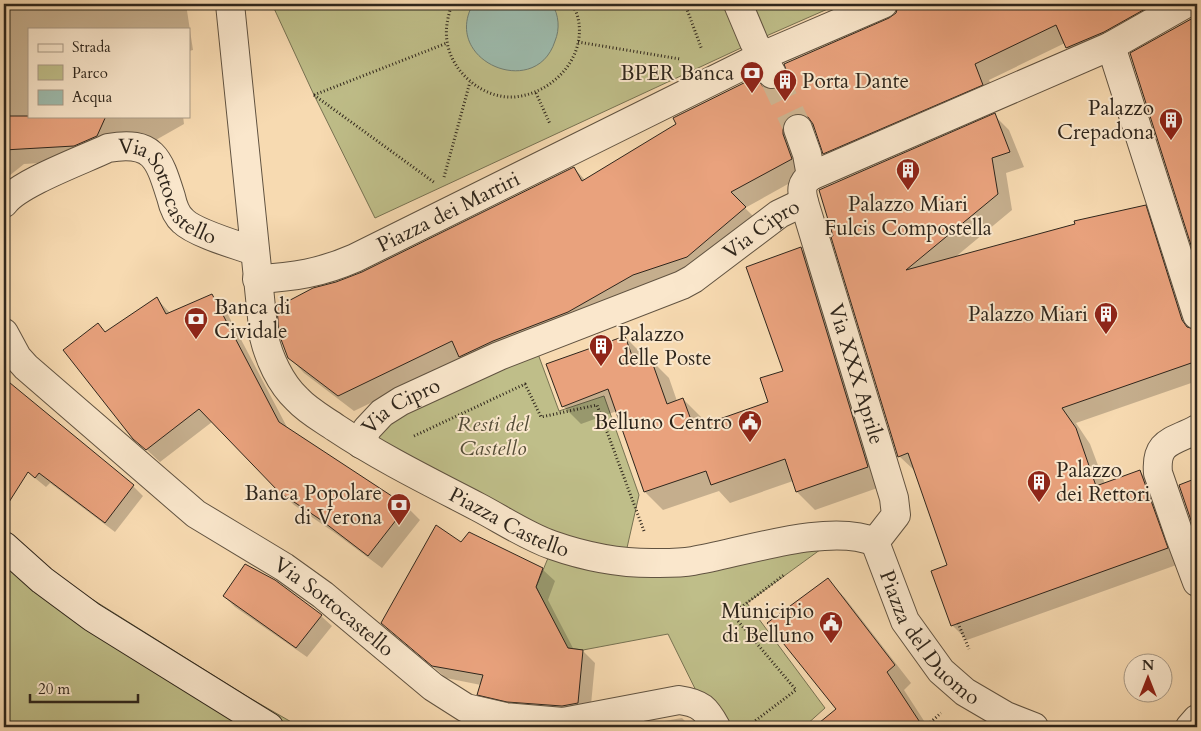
<svg xmlns="http://www.w3.org/2000/svg" width="1201" height="731" font-family="Cardo,serif">
<style>
.green{fill:#bfbe89;stroke:#777252}
.water{fill:#9dbbad;stroke:#717f73}
.shadow{fill:#0003}
.building{fill:#e9a27d;stroke:#2f261c}
.lines{fill:none;stroke-linecap:round;stroke-linejoin:round}
.street-tunnel{stroke:#cfb693;stroke-width:28;stroke-dasharray:28 14;stroke-linecap:butt}
.street-casing{stroke:#615341;stroke-width:30}
.secondary-casing{stroke:#2f261c;stroke-width:30}
.path{stroke:#2f261c;stroke-width:3;stroke-dasharray:1 2.5;stroke-linecap:butt}
.street{stroke:#fae7cc;stroke-width:28}
.secondary{stroke:#fae7cc;stroke-width:28}
.labels{text-anchor:middle;dominant-baseline:central;stroke-width:4;stroke-linejoin:round;paint-order:stroke}
.poi-label{font-size:21px;fill:#2f261c;stroke:#fae7cc;text-anchor:end}
.street-label{font-size:21px;fill:#2f261c;stroke:#fae7cc}
.park-label{font-size:21px;font-style:italic;fill:#534c37;stroke:#fae7cc}
</style>
<rect width="100%" height="100%" fill="#f7dab1"/>
<filter id="stains"><feTurbulence type="fractalNoise" baseFrequency=".004" numOctaves="4"/><feColorMatrix values="0 0 0 0 .2 0 0 0 0 .09 0 0 0 0 .02 0 0 0 .5 -.17"/></filter>
<radialGradient id="worn" r=".72"><stop offset=".6" stop-color="#630" stop-opacity="0"/><stop offset="1" stop-color="#630" stop-opacity=".3"/></radialGradient>
<path class="green" d="M272,4H725L741,48L375,218L314,95Z
M751,4H839L764,37Z
M534,343L559,411L604,396L639,495L624,561L839,536L747,603L825,708L805,726L806,727H714L668,634L583,650L558,647L559,632L536,587L553,546L361,444L367,429Z
M4,544L248,697L300,727H4Z"/>
<path class="water" d="M473,4H552C559,15 560,29 555,41C536,101 441,61 473,4Z"/>
<path class="shadow" d="M4,4H186L193,50L189,51V29H29V116H183L184,124L147,145L90,160L24,164L4,180Z
M906,4H914L922,12L942,4H1197L1083,62L1067,47L1065,43L989,80L997,100L839,168L824,153L816,128L808,129L806,174L745,208L760,223L702,272L462,359L354,411L304,373L289,357L336,283L362,273L574,168L585,180L755,78L767,89L772,91L780,89L890,19L897,14L899,7Z
M1197,15V260L1131,54Z
M994,115L1009,130L1024,167L1006,173L1012,210L953,259L1145,207L1160,222L1195,331H1197V381L1076,423L1090,444L1105,484L1140,472L1155,487L1182,563L967,640L952,625L949,565L915,471L899,456L832,238Z
M801,249L819,267L886,485L815,510L797,492L793,481L730,503L719,491L663,510L645,492L617,411L581,424L563,406L625,337L643,355L645,362L651,360L669,378L677,401L683,399L701,417L704,425L770,403L784,371Z
M212,296L225,309L288,429L407,507L420,520L382,568L335,533L294,505L212,422L160,462L134,438L106,333L157,299L171,314Z
M4,380L133,486L143,496L115,532L50,483L46,487L4,453Z
M1197,479V534L1180,486Z
M462,544L542,569L555,581L548,600L574,650L583,651L595,663L590,715L491,707L479,694L481,685L446,678L383,623Z
M828,580L845,598L911,683L904,690L928,727H816L838,709Z
M275,581L321,616L332,626L307,657L235,607L224,596Z
M682,718L691,727H629Z"/>
<path class="building" d="M903,4H1154L1104,32L1066,48L1056,25L975,64L983,85L823,154L813,124L808,117L800,114L792,115L786,119L783,127V134L792,159L731,192L746,207L687,257L633,275L568,312L493,341L459,357L452,341L338,396L288,358L279,334L277,307L313,288L336,282L362,272L574,167L582,181L676,124L673,118L756,77L764,88L772,90L779,88L785,82L788,75L784,64L889,18L896,13L898,6Z
M1197,13V264L1130,53L1193,18Z
M995,113L1010,152L992,158L998,194L906,270L1075,224L1074,221L1146,205L1182,320L1187,327L1197,330V361L1062,408L1076,428L1096,486L1140,470L1168,548L951,626L931,571L947,565L908,453L898,457L831,237L833,236L819,190Z
M4,116H106L97,136L74,146L4,150Z
M801,247L868,467L796,492L785,459L711,485L706,471L644,492L608,389L562,407L546,364L625,336L635,364L651,359L667,404L683,398L694,428L768,402L760,378L783,371L746,267Z
M212,294L279,422L407,506L368,556L321,520L279,492L199,409L146,450L133,439L63,350L98,323L105,332L157,297L166,314Z
M4,378L134,485L105,523L39,473L35,478L28,472L4,510Z
M1197,478V538L1179,485Z
M436,525L461,542L469,532L543,568L536,587L568,648L583,650L578,703L562,706L507,702L477,695L483,675L432,666L381,623Z
M245,564L275,580L322,615L296,648L223,596Z
M828,578L895,665L887,672L923,727H814L836,709L767,623Z"/>
<g class="lines">
<path class="street-tunnel" d="M772,74L798,129"/>
<g class="street-casing">
<g id="street">
<path id="s1" d="M230,4L264,337C269,358 280,383 297,399C308,411 323,419 336,428C381,458 430,482 478,507C501,519 528,537 552,545C586,557 623,564 659,563C670,563 682,563 693,561C741,553 830,522 875,542"/>
<path d="M738,4L754,42L772,74"/>
<path d="M1111,46L1197,315"/>
<path d="M798,129L807,154L811,176"/>
<path id="s2" d="M4,203C19,183 83,160 108,148C154,140 159,159 171,197C173,206 176,215 183,221C195,233 237,245 254,251"/>
<path id="s3" d="M257,279C294,277 321,273 355,258L762,56L883,4"/>
<path id="s4" d="M4,333L17,357L26,367L196,514L284,567L323,595L433,687L466,708L505,717L563,722L679,700C701,703 706,709 716,727"/>
<path d="M1197,429C1174,442 1155,440 1158,473L1179,534L1197,582"/>
<path id="s5" d="M361,444L367,429L382,413L401,401L499,356L682,285L693,279L779,214L804,202"/>
<path d="M875,542L896,515L894,498L804,202C801,190 801,183 811,176L1111,46L1185,4"/>
<path id="s6" d="M875,542L905,621L941,671L965,692L1006,716L1034,727"/>
<path d="M1190,727L1197,719"/>
</g>
</g>
<g class="secondary-casing">
<path id="secondary" d="M4,546L42,580L92,617L269,727"/>
</g>
<path class="path" d="M452,4C448,16 445,28 447,41C451,72 483,99 514,97C552,94 587,58 578,18C577,13 574,8 572,4
M685,4L702,50
M578,42L680,59
M536,93L550,124
M314,95L435,183
M314,95L447,43
M444,177L470,82
M414,436L525,384L541,417L597,405L644,531
M958,623L969,649
M747,727L796,690L732,614L784,575
M925,727L941,713"/>
<use href="#street" class="street"/>
<use href="#secondary" class="secondary"/>
</g>
<defs>
<g id="bank-pin" transform="scale(1.25)"><path d="M0 17L-7.5 6A9.5 9.5 0 1 1 7.5 6Z" fill="#8f2418" stroke="#fae7cc"/><path d="M-6-4H6V4H-6ZM0-2.3a2.3 2.3 0 1 0 0 4.6a2.3 2.3 0 1 0 0-4.6Z" fill="#fff"/></g>
<g id="building-pin" transform="scale(1.25)"><path d="M0 17L-7.5 6A9.5 9.5 0 1 1 7.5 6Z" fill="#8f2418" stroke="#fae7cc"/><path d="M-4-6H4V6H1V3H-1V6H-4ZM-2.5-4.3h1.7v1.8h-1.7ZM.8-4.3h1.7v1.8H.8ZM-2.5-1h1.7V.8h-1.7ZM.8-1h1.7V.8H.8Z" fill="#fff"/></g>
<g id="civic-pin" transform="scale(1.25)"><path d="M0 17L-7.5 6A9.5 9.5 0 1 1 7.5 6Z" fill="#8f2418" stroke="#fae7cc"/><path d="M-.6-6.5H3V-4.5H.6V-3L4-1V1h2V6H-6V1h2V-1L-.6-3ZM-1.2 2.5V6h2.4V2.5Z" fill="#fff"/></g>
</defs>
<g fill-rule="evenodd">
<use href="#bank-pin" x="752" y="73"/>
<use href="#building-pin" x="785" y="81"/>
<use href="#building-pin" x="1171" y="120"/>
<use href="#building-pin" x="908" y="170"/>
<use href="#building-pin" x="1106" y="314"/>
<use href="#bank-pin" x="196" y="319"/>
<use href="#building-pin" x="601" y="346"/>
<use href="#civic-pin" x="750" y="422"/>
<use href="#building-pin" x="1039" y="482"/>
<use href="#bank-pin" x="399" y="505"/>
<use href="#civic-pin" x="831" y="623"/>
</g>
<g class="labels">
<g class="poi-label">
<text x="734" y="73">BPER Banca</text>
<text x="802" y="81" text-anchor="start">Porta Dante</text>
<text x="1154" y="108">Palazzo<tspan x="1154" dy="24">Crepadona</tspan></text>
<text x="908" y="204" text-anchor="middle">Palazzo Miari<tspan x="908" dy="24">Fulcis Compostella</tspan></text>
<text x="214" y="307" text-anchor="start">Banca di<tspan x="214" dy="24">Cividale</tspan></text>
<text x="1088" y="314">Palazzo Miari</text>
<text x="618" y="334" text-anchor="start">Palazzo<tspan x="618" dy="24">delle Poste</tspan></text>
<text x="732" y="422">Belluno Centro</text>
<text x="1056" y="470" text-anchor="start">Palazzo<tspan x="1056" dy="24">dei Rettori</tspan></text>
<text x="382" y="493">Banca Popolare<tspan x="382" dy="24">di Verona</tspan></text>
<text x="814" y="611">Municipio<tspan x="814" dy="24">di Belluno</tspan></text>
</g>
<g class="street-label">
<text stroke="none"><textPath href="#s2" startOffset="202">Via Sottocastello</textPath></text>
<text stroke="none"><textPath href="#s3" startOffset="205">Piazza dei Martiri</textPath></text>
<text stroke="none"><textPath href="#s5" startOffset="462">Via Cipro</textPath></text>
<text transform="translate(856 374) rotate(73)">Via XXX Aprile</text>
<text stroke="none"><textPath href="#s5" startOffset="58">Via Cipro</textPath></text>
<text stroke="none"><textPath href="#s1" startOffset="652">Piazza Castello</textPath></text>
<text stroke="none"><textPath href="#s4" startOffset="432">Via Sottocastello</textPath></text>
<text stroke="none"><textPath href="#s6" startOffset="112">Piazza del Duomo</textPath></text>
</g>
<g class="park-label">
<text x="493" y="424">Resti del<tspan x="493" dy="24">Castello</tspan></text>
</g>
</g>
<rect width="1201" height="731" fill="none" stroke="#f7dab1" stroke-width="20"/>
<rect x="5" y="5" width="1191" height="721" fill="none" stroke="#2f261c" stroke-width="2.5"/>
<rect x="10" y="10" width="1181" height="711" fill="none" stroke="#2f261c"/>
<rect x="28" y="28" width="162" height="90" fill="#fae7cc" stroke="#a99a86"/>
<rect x="38" y="44" width="25" height="8" fill="#fae7cc" stroke="#a99a86"/>
<text x="72" y="52" font-size="15" fill="#2f261c">Strada</text>
<rect x="38" y="65" width="25" height="15" fill="#bfbe89" stroke="#a99a86"/>
<text x="72" y="78" font-size="15" fill="#2f261c">Parco</text>
<rect x="38" y="90" width="25" height="15" fill="#9dbbad" stroke="#a99a86"/>
<text x="72" y="102" font-size="15" fill="#2f261c">Acqua</text>
<g transform="translate(1148 678)"><circle r="24" fill="#fae7cc" stroke="#a99a86"/>
<path d="M0-4L9 19L0 12L-9 19Z" fill="#8f2418"/>
<text y="-8" font-size="14" font-weight="bold" text-anchor="middle" fill="#2f261c">N</text>
</g>
<path d="M30 694v8h108v-8" fill="none" stroke="#2f261c" stroke-width="2.5"/>
<text x="38" y="694" font-size="15" fill="#2f261c" stroke="#fae7cc" stroke-width="4" paint-order="stroke">20 m</text>
<rect width="100%" height="100%" filter="url(#stains)"/>
<rect width="100%" height="100%" fill="url(#worn)"/>
</svg>
